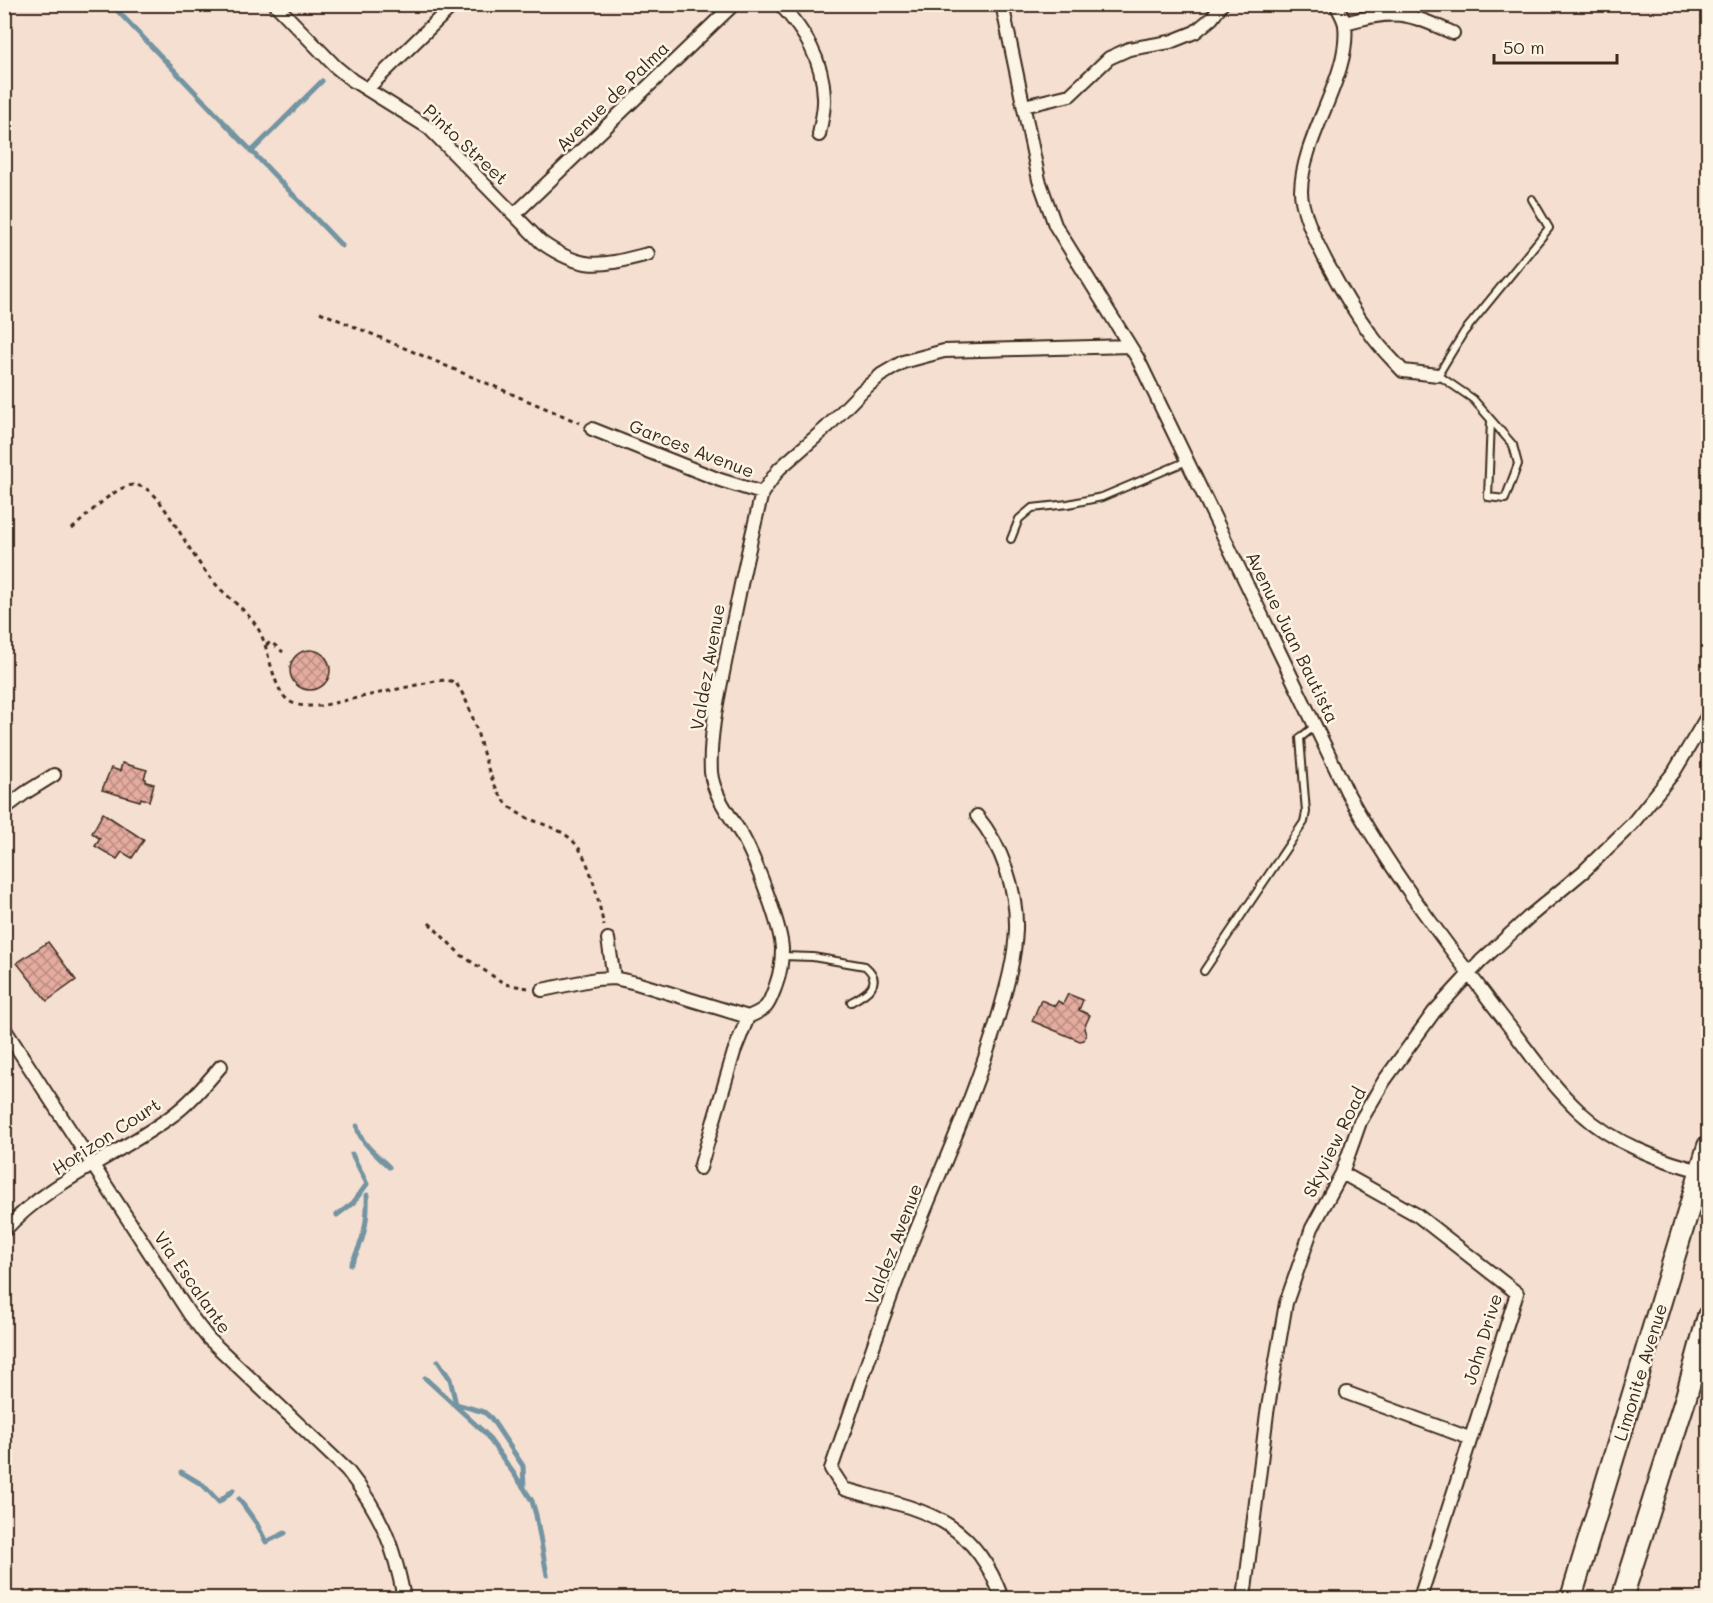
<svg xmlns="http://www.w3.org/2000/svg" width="1713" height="1603" font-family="Mali,sans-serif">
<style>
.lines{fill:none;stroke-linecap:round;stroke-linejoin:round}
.stream{stroke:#7394a2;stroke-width:5}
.building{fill:url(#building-cross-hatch);stroke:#3b2a1e;stroke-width:1.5}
.service-casing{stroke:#3b2a1e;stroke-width:10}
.minor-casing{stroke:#3b2a1e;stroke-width:16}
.primary-casing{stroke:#3b2a1e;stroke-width:24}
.path{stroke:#3b2a1e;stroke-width:3;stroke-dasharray:4.5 4.5;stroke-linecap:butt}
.service{stroke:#fcf5e5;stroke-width:6}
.minor{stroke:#fcf5e5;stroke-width:12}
.primary{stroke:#fcf5e5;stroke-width:20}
.labels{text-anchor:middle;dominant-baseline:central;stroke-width:5;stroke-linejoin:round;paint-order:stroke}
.street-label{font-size:18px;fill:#3b2a1e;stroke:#fcf5e5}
</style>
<defs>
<pattern id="building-cross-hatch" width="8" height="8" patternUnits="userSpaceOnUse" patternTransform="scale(1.5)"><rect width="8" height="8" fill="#e4ab9f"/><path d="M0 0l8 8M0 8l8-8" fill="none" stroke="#ba8b81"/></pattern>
</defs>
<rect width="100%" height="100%" fill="#f5dfd0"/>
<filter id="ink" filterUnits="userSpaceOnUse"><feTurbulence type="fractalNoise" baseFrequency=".0167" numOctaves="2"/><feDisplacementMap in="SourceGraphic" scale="12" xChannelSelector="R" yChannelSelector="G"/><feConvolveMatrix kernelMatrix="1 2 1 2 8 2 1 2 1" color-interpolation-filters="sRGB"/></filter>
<g filter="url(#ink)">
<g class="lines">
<path class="stream" d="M111,4L342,246
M251,152L322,81
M357,1126C359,1142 378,1156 389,1167
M337,1215L353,1203L367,1184L352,1154
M351,1264C364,1241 368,1221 367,1195
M438,1361L450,1379L456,1404L484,1412L491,1418L523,1466L524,1488
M425,1378L485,1433L524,1488L532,1501L536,1515L547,1575
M181,1472L203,1485L219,1502L233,1490
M239,1499L257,1524L266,1542L285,1533"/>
</g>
<path class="building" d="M290 670a20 20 0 1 1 40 0a20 20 0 1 1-40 0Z
M122,763L147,770L144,778L146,779V782L154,784L149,801L141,798L140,801L102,790L111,768L120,771Z
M103,813L144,840L132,858L122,852L117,859L95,846L100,839L92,833Z
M48,942L76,980L47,1001L17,963Z
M1068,994L1083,1000L1079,1010L1090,1015L1084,1028L1086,1035L1084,1040L1080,1041L1032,1021L1041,1000L1055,1006L1058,1001L1063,1004Z"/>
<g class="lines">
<g class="service-casing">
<path id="service" d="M1491,420L1488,497L1505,499L1518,464L1513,445L1473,399L1438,375L1464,332L1549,228L1532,199
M1011,539L1019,519L1032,508L1068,504L1102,497L1187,461
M782,956L813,957L865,966C885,983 866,994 851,1002
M1204,971L1304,822L1306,812L1300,738L1315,726"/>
</g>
<g class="minor-casing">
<path id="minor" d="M275,4L336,67L352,80L429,128L541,242C583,272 601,266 648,254
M780,4C804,31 823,59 824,97C825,109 821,122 819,135
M1002,4L1039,180L1055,225L1138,359L1347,792C1390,871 1445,942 1499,1013C1525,1046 1549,1083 1580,1112C1613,1143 1662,1162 1706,1172
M1336,4C1339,11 1344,18 1345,25C1351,76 1302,136 1301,191C1301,225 1349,305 1370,333C1379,347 1392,359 1403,371L1438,375
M1345,23C1395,9 1406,12 1453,33
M368,88L454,4
M1024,106L1070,95L1109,58L1129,49L1170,42L1195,32L1212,18L1222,4
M515,214L734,4
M592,429L720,480L762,493L779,469L827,427L862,391L881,375L903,362L944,351L1130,346
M4,809L25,793L54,775
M977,816C1002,846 1017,890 1016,929C1015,958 1007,986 999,1014C976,1093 941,1169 910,1246C881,1319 857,1395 831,1469L844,1489C920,1510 972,1515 1002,1598
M608,939L614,978L636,983L748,1017C769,1008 768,1006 776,985C780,974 782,961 782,949C781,925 755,859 743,837C731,817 713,795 711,772C709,736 718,698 725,663C736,606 748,550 762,493
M542,990L596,979L614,978
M4,1028L190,1315L208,1338L347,1470C381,1513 394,1545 404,1598
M700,1168L734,1052L748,1017
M1342,1173L1417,1215L1517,1293L1420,1598
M4,1231C49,1181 115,1157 169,1118C189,1104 205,1085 221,1066
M1347,1393L1469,1438
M1244,1598L1267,1413L1286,1303L1312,1228L1342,1173L1360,1122L1384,1081L1434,1012L1481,961L1530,916L1584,871L1632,824L1674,772L1708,715"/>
</g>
<g class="primary-casing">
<path id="primary" d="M1571,1598L1708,1146
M1622,1598L1686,1397L1708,1316"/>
</g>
<path class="path" d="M320,312L580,423
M72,529C86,517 115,485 134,485C146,486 156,495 162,505C180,530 193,558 213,581C226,597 246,609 257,627C270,646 271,688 289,701C298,707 310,706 320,706L435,681L446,680L455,682C479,714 479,759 499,793C518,825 549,819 572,840C591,858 598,901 604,926
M266,645L271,642L283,652
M429,923L461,955L505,984L528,988"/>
<use href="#service" class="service"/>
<use href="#minor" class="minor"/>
<use href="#primary" class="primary"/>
</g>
</g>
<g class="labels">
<g class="street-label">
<text transform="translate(612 96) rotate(-44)">Avenue de Palma</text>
<text transform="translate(466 144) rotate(43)">Pinto Street</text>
<text transform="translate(692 448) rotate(21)">Garces Avenue</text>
<text transform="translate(1293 637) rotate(64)">Avenue Juan Bautista</text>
<text transform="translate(707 667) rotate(-80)">Valdez Avenue</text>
<text transform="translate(106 1136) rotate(-33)">Horizon Court</text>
<text transform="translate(1334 1142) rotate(-64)">Skyview Road</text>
<text transform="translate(893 1244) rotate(-69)">Valdez Avenue</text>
<text transform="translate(193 1282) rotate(55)">Via Escalante</text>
<text transform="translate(1482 1339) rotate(-73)">John Drive</text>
<text transform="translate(1640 1372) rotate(-73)">Limonite Avenue</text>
</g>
</g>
<rect width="1713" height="1603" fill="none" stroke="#fcf5e5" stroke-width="24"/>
<rect x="12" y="12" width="1689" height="1579" fill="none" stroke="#3b2a1e" stroke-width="2" filter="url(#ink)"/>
<path d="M1494 54v9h123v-9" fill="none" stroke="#3b2a1e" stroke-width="3"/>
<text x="1503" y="54" font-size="18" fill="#3b2a1e" stroke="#fcf5e5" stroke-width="4.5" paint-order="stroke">50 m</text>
</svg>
